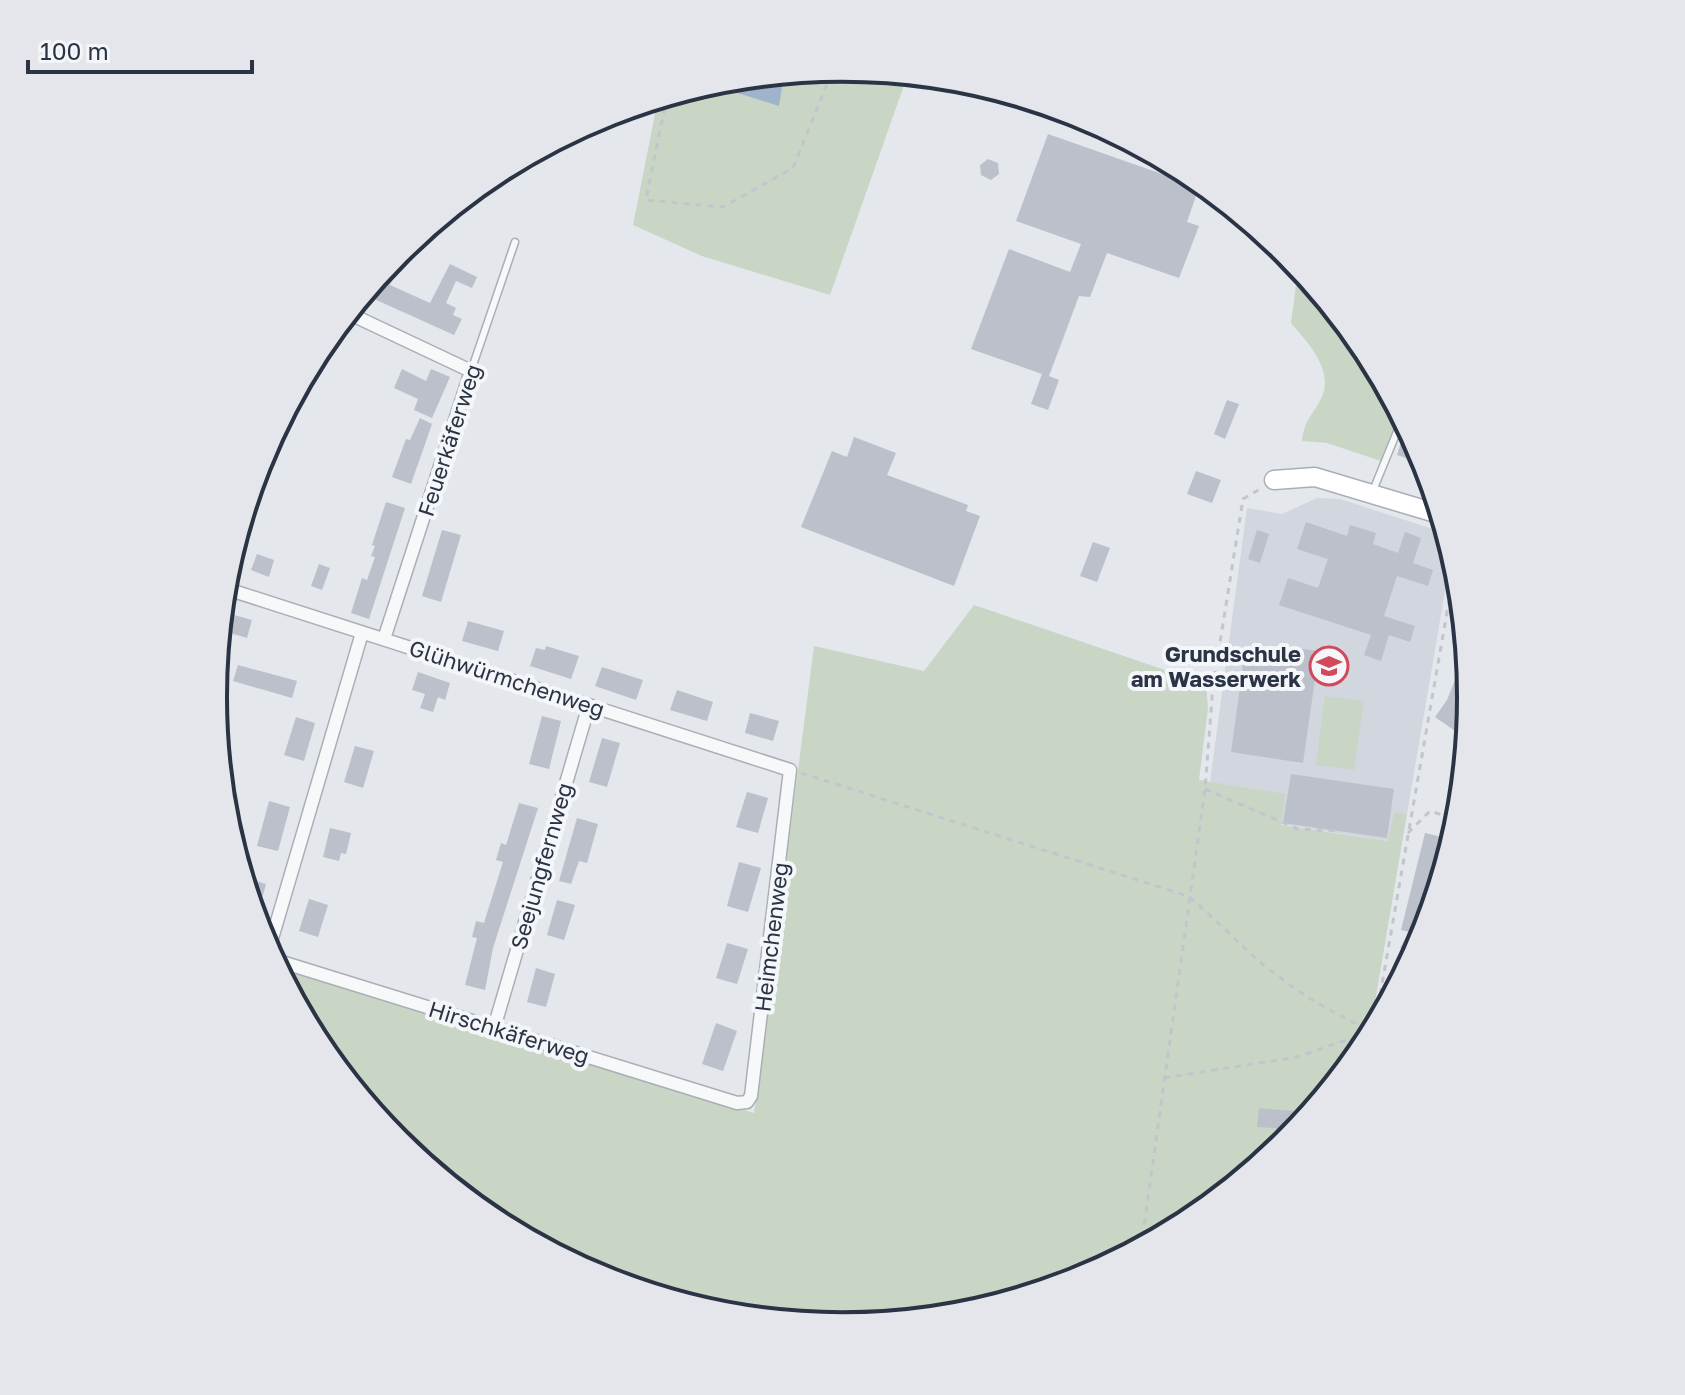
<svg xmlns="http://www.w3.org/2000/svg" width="1685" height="1395" font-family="'Golos Text',sans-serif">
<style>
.built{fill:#d2d6de}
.green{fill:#c9d6c5}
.water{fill:#9fb4cc}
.building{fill:#bbc0ca}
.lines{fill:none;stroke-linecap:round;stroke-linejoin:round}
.lane-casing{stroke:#a9aeb7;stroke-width:9}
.street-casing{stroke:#a9aeb7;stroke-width:15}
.secondary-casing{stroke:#a9aeb7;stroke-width:21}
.path{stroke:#c2c5cb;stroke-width:3;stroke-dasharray:6 6;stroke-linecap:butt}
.lane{stroke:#f7f8fa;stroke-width:6}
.street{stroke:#f7f8fa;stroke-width:12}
.secondary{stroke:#fff;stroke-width:18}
.labels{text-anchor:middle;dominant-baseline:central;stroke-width:8;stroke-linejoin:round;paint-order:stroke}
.street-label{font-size:22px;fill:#2b3445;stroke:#f4f6f9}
.poi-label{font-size:22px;font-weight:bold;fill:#2b3445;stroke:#f4f6f9;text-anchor:end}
.rim{fill:none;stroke:#2b3445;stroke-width:4}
</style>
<rect width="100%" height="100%" fill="#e4e7ec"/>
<path class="built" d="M1317,498L1340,499L1448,534L1452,550L1407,814L1394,812L1389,841L1280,824L1210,782L1247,508L1282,514Z"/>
<path class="green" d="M843,68L908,74L830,295L702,256L633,225L658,99L708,84L778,105L784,74Z
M927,76L966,80L1084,116L1170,162Z
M1312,282L1366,348L1401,414L1384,462L1327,443L1302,441C1305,419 1310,419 1320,401C1336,372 1309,344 1291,323L1296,285L1310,289Z
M974,605L1206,684L1208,708L1199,780L1285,794L1281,825L1388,841L1394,812L1407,814L1368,1043L1287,1143L1192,1221L1083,1279L965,1315L842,1327L719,1315L601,1279L492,1221L397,1142L319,1047L276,967L754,1113L814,646L924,671Z
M1325,696L1364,701L1354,770L1316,765Z"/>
<path class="water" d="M784,74L779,106L708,84Z"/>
<path class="building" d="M1048,134L1199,187L1187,222L1199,226L1179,278L1107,253L1090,297L1079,296L1049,376L1059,380L1048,410L1031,404L1042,374L971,349L1009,249L1070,272L1081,244L1016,221Z
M988,159L998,163L999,174L991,180L981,175L980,165Z
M390,261L399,266L390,285L430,303L450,264L477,277L472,288L456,281L446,303L456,308L453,315L462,319L454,335L363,294Z
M1301,269L1308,277L1320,292L1296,284Z
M402,369L426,381L431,369L450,377L432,418L414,410L418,399L394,388Z
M1227,400L1239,404L1225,439L1214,434Z
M420,418L432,424L411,484L392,477L406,439L410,440Z
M1407,424L1424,457L1427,465L1397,455Z
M854,437L896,453L887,475L968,505L966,511L980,516L954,586L801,527L832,451L847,457Z
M1196,471L1221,480L1212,503L1187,494Z
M386,502L405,508L369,619L351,613L362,578L367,580L375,557L371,556L375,546L372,545Z
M1306,522L1347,536L1350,525L1376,533L1373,544L1398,553L1405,532L1421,538L1413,563L1433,570L1428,586L1397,576L1384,616L1415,626L1410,642L1389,635L1381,661L1364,655L1371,635L1279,605L1288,578L1318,588L1328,559L1297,549Z
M442,530L461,535L441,602L422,596Z
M1257,530L1269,534L1260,563L1248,559Z
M1093,542L1110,548L1097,582L1080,576Z
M257,554L274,560L269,577L251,570Z
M319,564L330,568L322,590L311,586Z
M234,615L252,620L247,638L230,633Z
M468,621L504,631L498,651L462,641Z
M546,646L579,656L571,679L530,666L536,648L545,650Z
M1294,648L1319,651L1303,763L1231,752L1244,658L1292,665Z
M1467,650L1472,698L1468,740L1435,717L1447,700Z
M238,665L297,681L292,698L233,681Z
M602,667L643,680L636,700L595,686Z
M418,672L450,683L445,700L438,697L433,712L420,708L425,694L412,690Z
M677,690L713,702L707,721L670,710Z
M750,713L779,721L773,741L745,733Z
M542,716L561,721L549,769L529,764Z
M296,717L315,723L304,761L284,755Z
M602,738L620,743L607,787L589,782Z
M355,746L374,751L363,788L344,782Z
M1291,774L1394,789L1387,838L1283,823Z
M747,792L768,798L758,833L736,827Z
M269,801L290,807L278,851L257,846Z
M519,803L538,808L493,948L485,990L465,985L477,938L472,937L476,921L484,923L503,862L496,860L501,843L506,845Z
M577,818L598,824L587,863L579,861L571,884L559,881Z
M330,828L351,833L346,854L341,853L339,861L323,857Z
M1425,833L1454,840L1449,858L1446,857L1424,939L1414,957L1400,948L1409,932L1401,930Z
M739,862L761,868L748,912L727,906Z
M242,877L266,884L256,921Z
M309,899L328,905L318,937L299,931Z
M557,900L575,905L564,940L547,935Z
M727,943L748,949L737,984L716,978Z
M536,968L555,974L546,1007L527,1002Z
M716,1023L737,1031L723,1071L702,1064Z
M1259,1108L1267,1109L1312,1112L1298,1130L1257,1127Z"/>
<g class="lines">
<g class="lane-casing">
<path id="lane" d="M471,371L515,242
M1372,493L1403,417"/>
</g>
<g class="street-casing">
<path id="street" d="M348,313L471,371L384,639
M224,588L790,770L751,1096L747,1102L737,1103L272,959
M268,952L362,633
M494,1028L589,705"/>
</g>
<g class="secondary-casing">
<path id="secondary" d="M1274,480L1315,477L1442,515"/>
</g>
<path class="path" d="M667,96L646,200L723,207L793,168L833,69
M801,773L1188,896C1220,922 1248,955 1282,979C1311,1001 1341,1017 1374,1032
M1205,789L1298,829L1338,831
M1408,833L1430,811L1460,821
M1374,1030L1456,561
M1164,1078L1297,1057L1370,1032
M1141,1248L1205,789L1213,686L1243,499L1260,489"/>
<use href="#lane" class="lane"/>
<use href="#street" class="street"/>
<use href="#secondary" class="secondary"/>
</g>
<defs>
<g id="school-ring" transform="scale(2)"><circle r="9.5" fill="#f4f6f9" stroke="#d1495b" stroke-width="1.5"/><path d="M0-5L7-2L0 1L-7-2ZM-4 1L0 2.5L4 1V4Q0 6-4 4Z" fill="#d1495b"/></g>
</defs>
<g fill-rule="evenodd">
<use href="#school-ring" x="1329" y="666"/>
</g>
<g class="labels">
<g class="street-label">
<text transform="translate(449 440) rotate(-72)">Feuerkäferweg</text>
<text transform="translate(507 678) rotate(18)">Glühwürmchenweg</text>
<text transform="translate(541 866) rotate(-74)">Seejungfernweg</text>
<text transform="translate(771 937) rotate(-83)">Heimchenweg</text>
<text transform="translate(509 1032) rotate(17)">Hirschkäferweg</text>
</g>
<g class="poi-label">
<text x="1301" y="653">Grundschule<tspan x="1301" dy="25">am Wasserwerk</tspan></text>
</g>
</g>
<path d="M0 0H1685V1395H0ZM227 697a615 615 0 1 1 1230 0a615 615 0 1 1-1230 0Z" fill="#e4e6eb" fill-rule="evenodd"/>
<path class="rim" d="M227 697a615 615 0 1 1 1230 0a615 615 0 1 1-1230 0Z"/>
<path d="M28 60v12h224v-12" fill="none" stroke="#2b3445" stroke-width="4"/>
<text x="40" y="60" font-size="24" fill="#2b3445" stroke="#f4f6f9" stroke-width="6" paint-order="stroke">100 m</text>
</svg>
